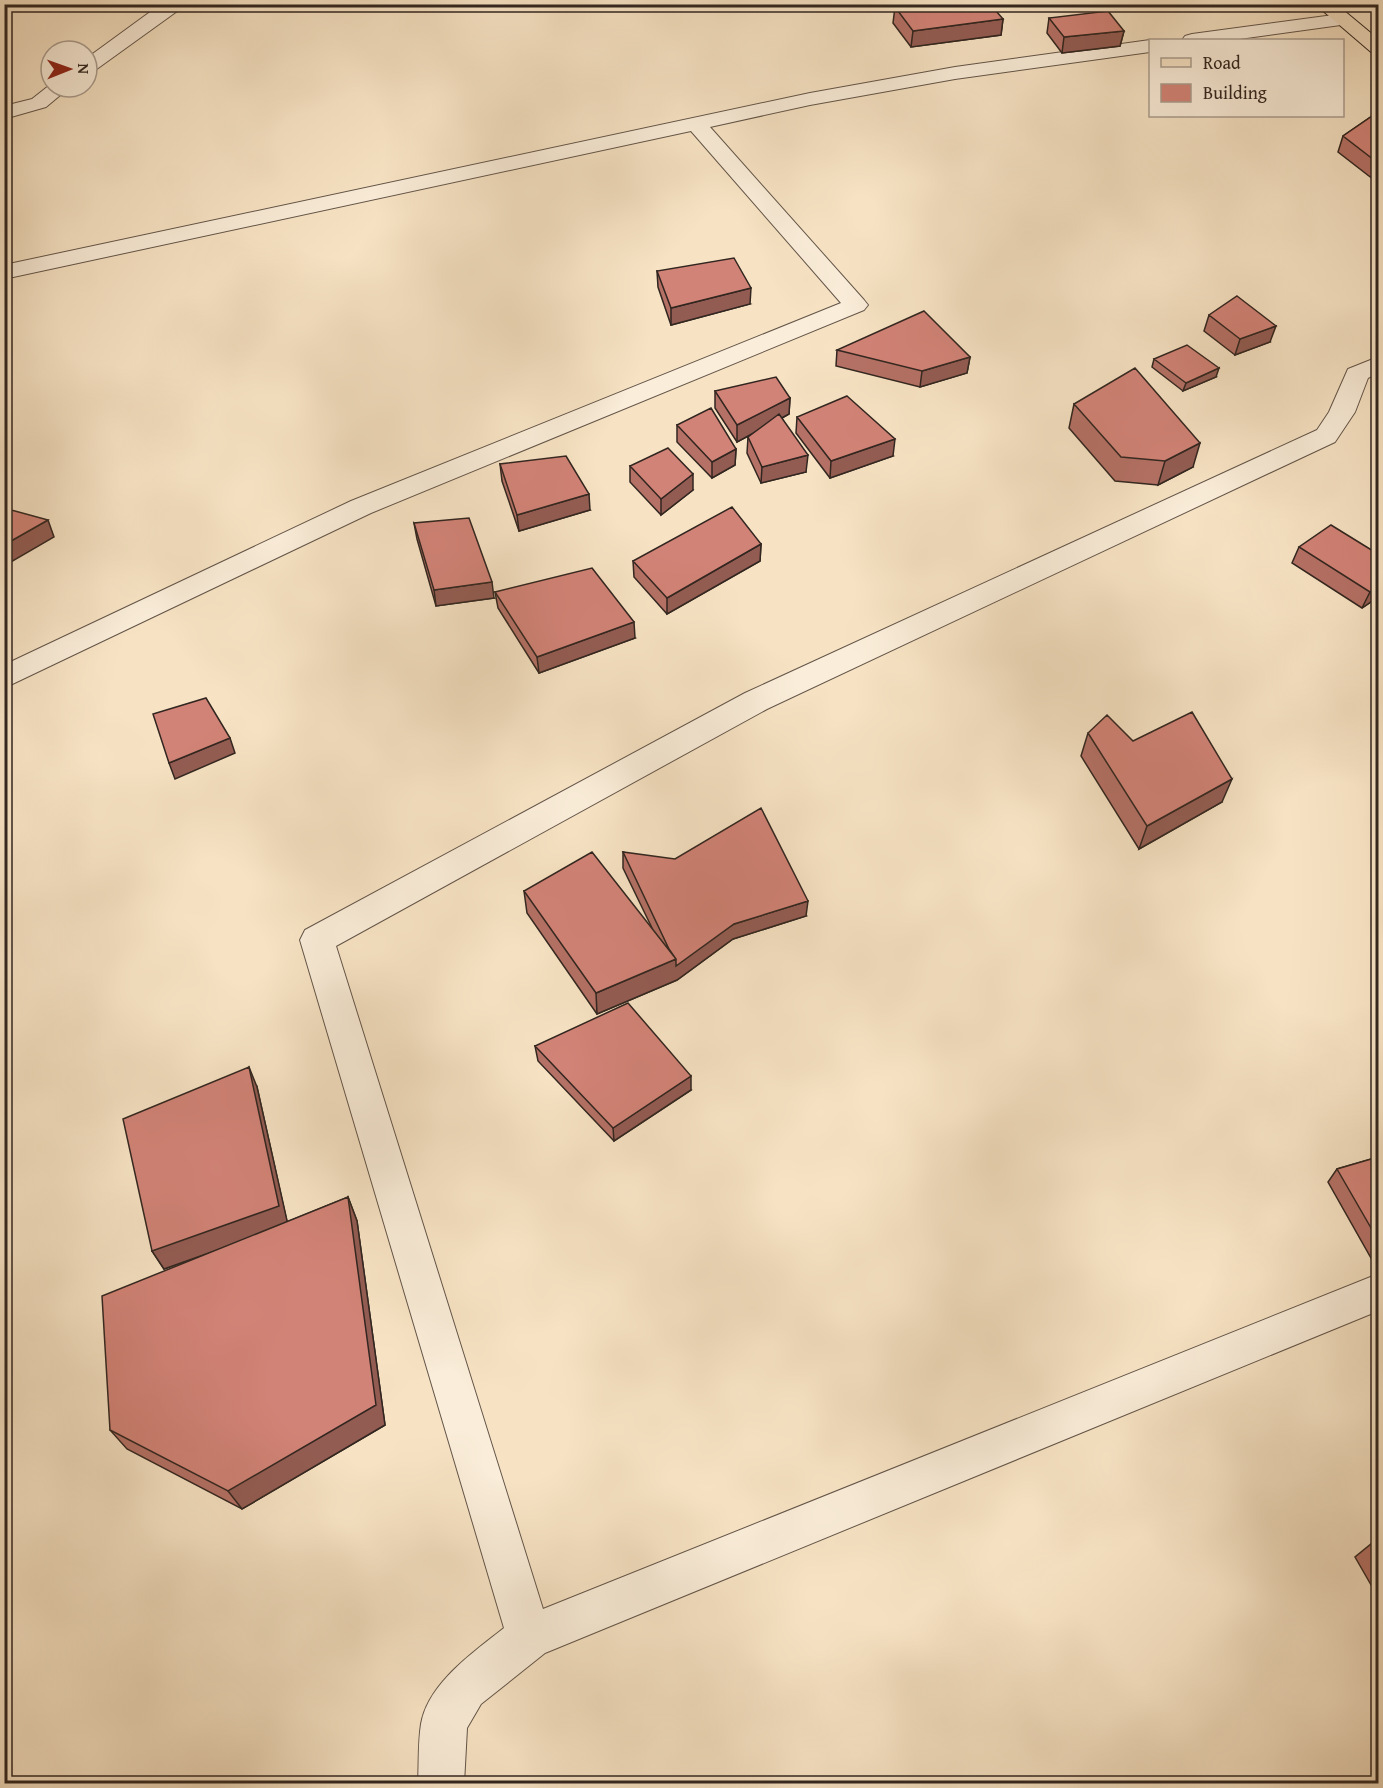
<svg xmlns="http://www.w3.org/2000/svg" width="1383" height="1788" font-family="'Gentium Book Plus',serif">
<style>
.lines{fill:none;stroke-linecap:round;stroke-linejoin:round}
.minor-casing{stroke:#635549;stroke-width:2}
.primary-casing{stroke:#322620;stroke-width:2}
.minor{fill:#faedd9;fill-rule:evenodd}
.primary{fill:#f7e3c4;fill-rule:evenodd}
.wall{fill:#b57166;stroke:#322620;stroke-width:1.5}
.shaded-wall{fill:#935c53;stroke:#322620;stroke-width:1.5}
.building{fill:#d28377;stroke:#322620;stroke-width:1.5}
</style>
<rect width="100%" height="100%" fill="#f7e3c4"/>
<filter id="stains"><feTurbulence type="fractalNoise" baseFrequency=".00333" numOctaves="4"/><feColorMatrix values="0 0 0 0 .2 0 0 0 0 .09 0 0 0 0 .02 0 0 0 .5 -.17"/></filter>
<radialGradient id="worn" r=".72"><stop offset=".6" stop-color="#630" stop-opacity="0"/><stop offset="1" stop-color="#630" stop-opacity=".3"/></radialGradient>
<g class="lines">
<g class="minor-casing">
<path id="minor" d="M161,4H187L94,71L87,73V58Z
M1341,14L1348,16L1351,20L1348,24L1232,40H1182L1185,36L1192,34Z
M1150,40V52L955,79L810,105L710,127L864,300L868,305L864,310L371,513L4,688V665L351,501L841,303L691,131L4,279V265L810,93L955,67Z
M51,84V87H70L46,107L4,119V106L32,99Z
M1378,357V373L1368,378L1355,412L1335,442L767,709L336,946L543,1609L1378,1274V1311L545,1653L481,1704L467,1728L464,1784H418C419,1764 418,1743 421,1724C428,1683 474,1652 504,1628L300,940L305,930L745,693L1317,430L1329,412L1348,369Z"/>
</g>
<g class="primary-casing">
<path id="primary" d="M1315,4H1336L1378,39V54L1371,52Z"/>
</g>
<use href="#minor" class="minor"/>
<use href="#primary" class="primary"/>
</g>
<path class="wall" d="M895,7L1003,19L1001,35L911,47L893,23Z
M1049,18L1124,31L1120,46L1062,53L1047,33Z
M1378,112V183L1338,152L1343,136Z
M657,271L750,304L671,325L658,287Z
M1209,315L1270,342L1235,355L1204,331Z
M837,350L970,357L967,373L920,387L836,366Z
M1154,359L1216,377L1183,391L1152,367Z
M715,391L790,398L789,414L782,418L806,472L761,483L747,453L748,437L752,434L737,442L715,408Z
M1074,404L1193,467L1158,485L1115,481L1069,428Z
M797,417L893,456L830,478L796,433Z
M677,425L736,449L735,465L712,478L677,442Z
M500,464L590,510L519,531L502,481Z
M630,466L693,490L661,515L630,482Z
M414,523L494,598L436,606L417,539Z
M761,544L760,561L667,614L634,577L633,561Z
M1299,547L1378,554V597L1362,608L1292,563Z
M495,592L635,638L539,673L498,608Z
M1088,733L1133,741L1222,802L1139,849L1081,756Z
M623,852L806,916L733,939L677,980L597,1014L527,913L524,891L652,928L623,868Z
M535,1046L691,1090L614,1141L538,1061Z
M257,1087L287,1222L348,1197L357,1221L385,1425L242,1509L127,1449L110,1430L219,1249L164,1269L152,1251Z
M1378,1157V1264L1375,1265L1328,1182L1337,1169Z
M1378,1541V1597L1355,1557L1371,1544Z"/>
<path class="shaded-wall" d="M1003,19L1001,35L911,47L913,31Z
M1124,31L1120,46L1062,53L1064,37Z
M751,288L750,304L671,325V308Z
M1276,326L1270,342L1235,355L1240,339Z
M970,357L967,373L920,387L922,371Z
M1219,368L1216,377L1183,391L1186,383Z
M790,398L789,414L737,442V425Z
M895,439L893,456L830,478L831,461Z
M1200,443L1193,467L1158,485L1165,461Z
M736,449L735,465L712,478V462Z
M808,455L806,472L761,483L762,467Z
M693,474V490L661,515V499Z
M589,494L590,510L519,531L517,515Z
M48,520L54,537L4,566V545Z
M761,544L760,561L667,614V598Z
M492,582L494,598L436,606L434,590Z
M1378,586V597L1362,608L1370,592Z
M634,622L635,638L539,673L537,657Z
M230,738L235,753L175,779L169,763Z
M1232,779L1222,802L1139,849L1147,826Z
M808,901L806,916L733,939L677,980L597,1014L596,993L676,959L734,924Z
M249,1067L257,1087L288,1225L164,1269L152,1251Z
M691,1076V1090L614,1141L613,1128Z
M348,1197L357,1221L385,1425L242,1509L228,1491Z"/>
<path class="building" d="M918,4H990L1003,19L913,31L895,7Z
M1108,11L1124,31L1064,37L1049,18Z
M1378,112V163L1343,136Z
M734,258L751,288L671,308L657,271Z
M1237,296L1276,326L1240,339L1209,315Z
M924,311L970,357L922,371L837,350Z
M1187,345L1219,368L1186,383L1154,359Z
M1135,368L1200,443L1165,461L1121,457L1074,404Z
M776,377L790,398L737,425L715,391Z
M847,396L895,439L831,461L797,417Z
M711,408L736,449L712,462L677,425Z
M779,414L808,455L762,467L748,437Z
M668,448L693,474L661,499L630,466Z
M566,456L589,494L517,515L500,464Z
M732,507L761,544L667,598L633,561Z
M4,508L48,520L4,545Z
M469,518L492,582L434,590L414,523Z
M1331,525L1378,554V586L1370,592L1299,547Z
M592,568L634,622L537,657L495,592Z
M206,698L230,738L169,763L153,714Z
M1192,712L1232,779L1147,826L1088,733L1107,715L1133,741Z
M761,808L808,901L734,924L676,966V959L669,949L623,852L675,859Z
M592,852L676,959L596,993L524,891Z
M628,1003L691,1076L613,1128L535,1046Z
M249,1067L279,1206L152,1251L123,1119Z
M1378,1157V1240L1337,1169Z
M348,1197L376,1405L228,1491L110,1430L102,1296Z
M1378,1541V1556L1371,1544Z"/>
<rect width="1383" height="1788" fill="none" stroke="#f7e3c4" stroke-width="24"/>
<rect x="6" y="6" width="1371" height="1776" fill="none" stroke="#322620" stroke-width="3"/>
<rect x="12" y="12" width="1359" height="1764" fill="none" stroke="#322620" stroke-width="1.5"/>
<rect x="1149" y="39" width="195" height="78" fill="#faedd9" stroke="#aa9d8f" stroke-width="1.5"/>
<rect x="1161" y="58" width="30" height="9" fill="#f7e3c4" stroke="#aa9d8f" stroke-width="1.5"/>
<text x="1203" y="69" font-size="18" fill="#322620">Road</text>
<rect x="1161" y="84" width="30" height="18" fill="#d28377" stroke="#aa9d8f" stroke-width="1.5"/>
<text x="1203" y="99" font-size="18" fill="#322620">Building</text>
<g transform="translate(69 69) rotate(89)"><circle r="28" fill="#faedd9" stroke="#aa9d8f" stroke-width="1.5"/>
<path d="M0-4.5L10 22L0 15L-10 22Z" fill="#8f2418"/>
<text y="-9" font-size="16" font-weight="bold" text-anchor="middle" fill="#322620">N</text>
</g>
<rect width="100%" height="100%" filter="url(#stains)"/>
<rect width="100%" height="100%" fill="url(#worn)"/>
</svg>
